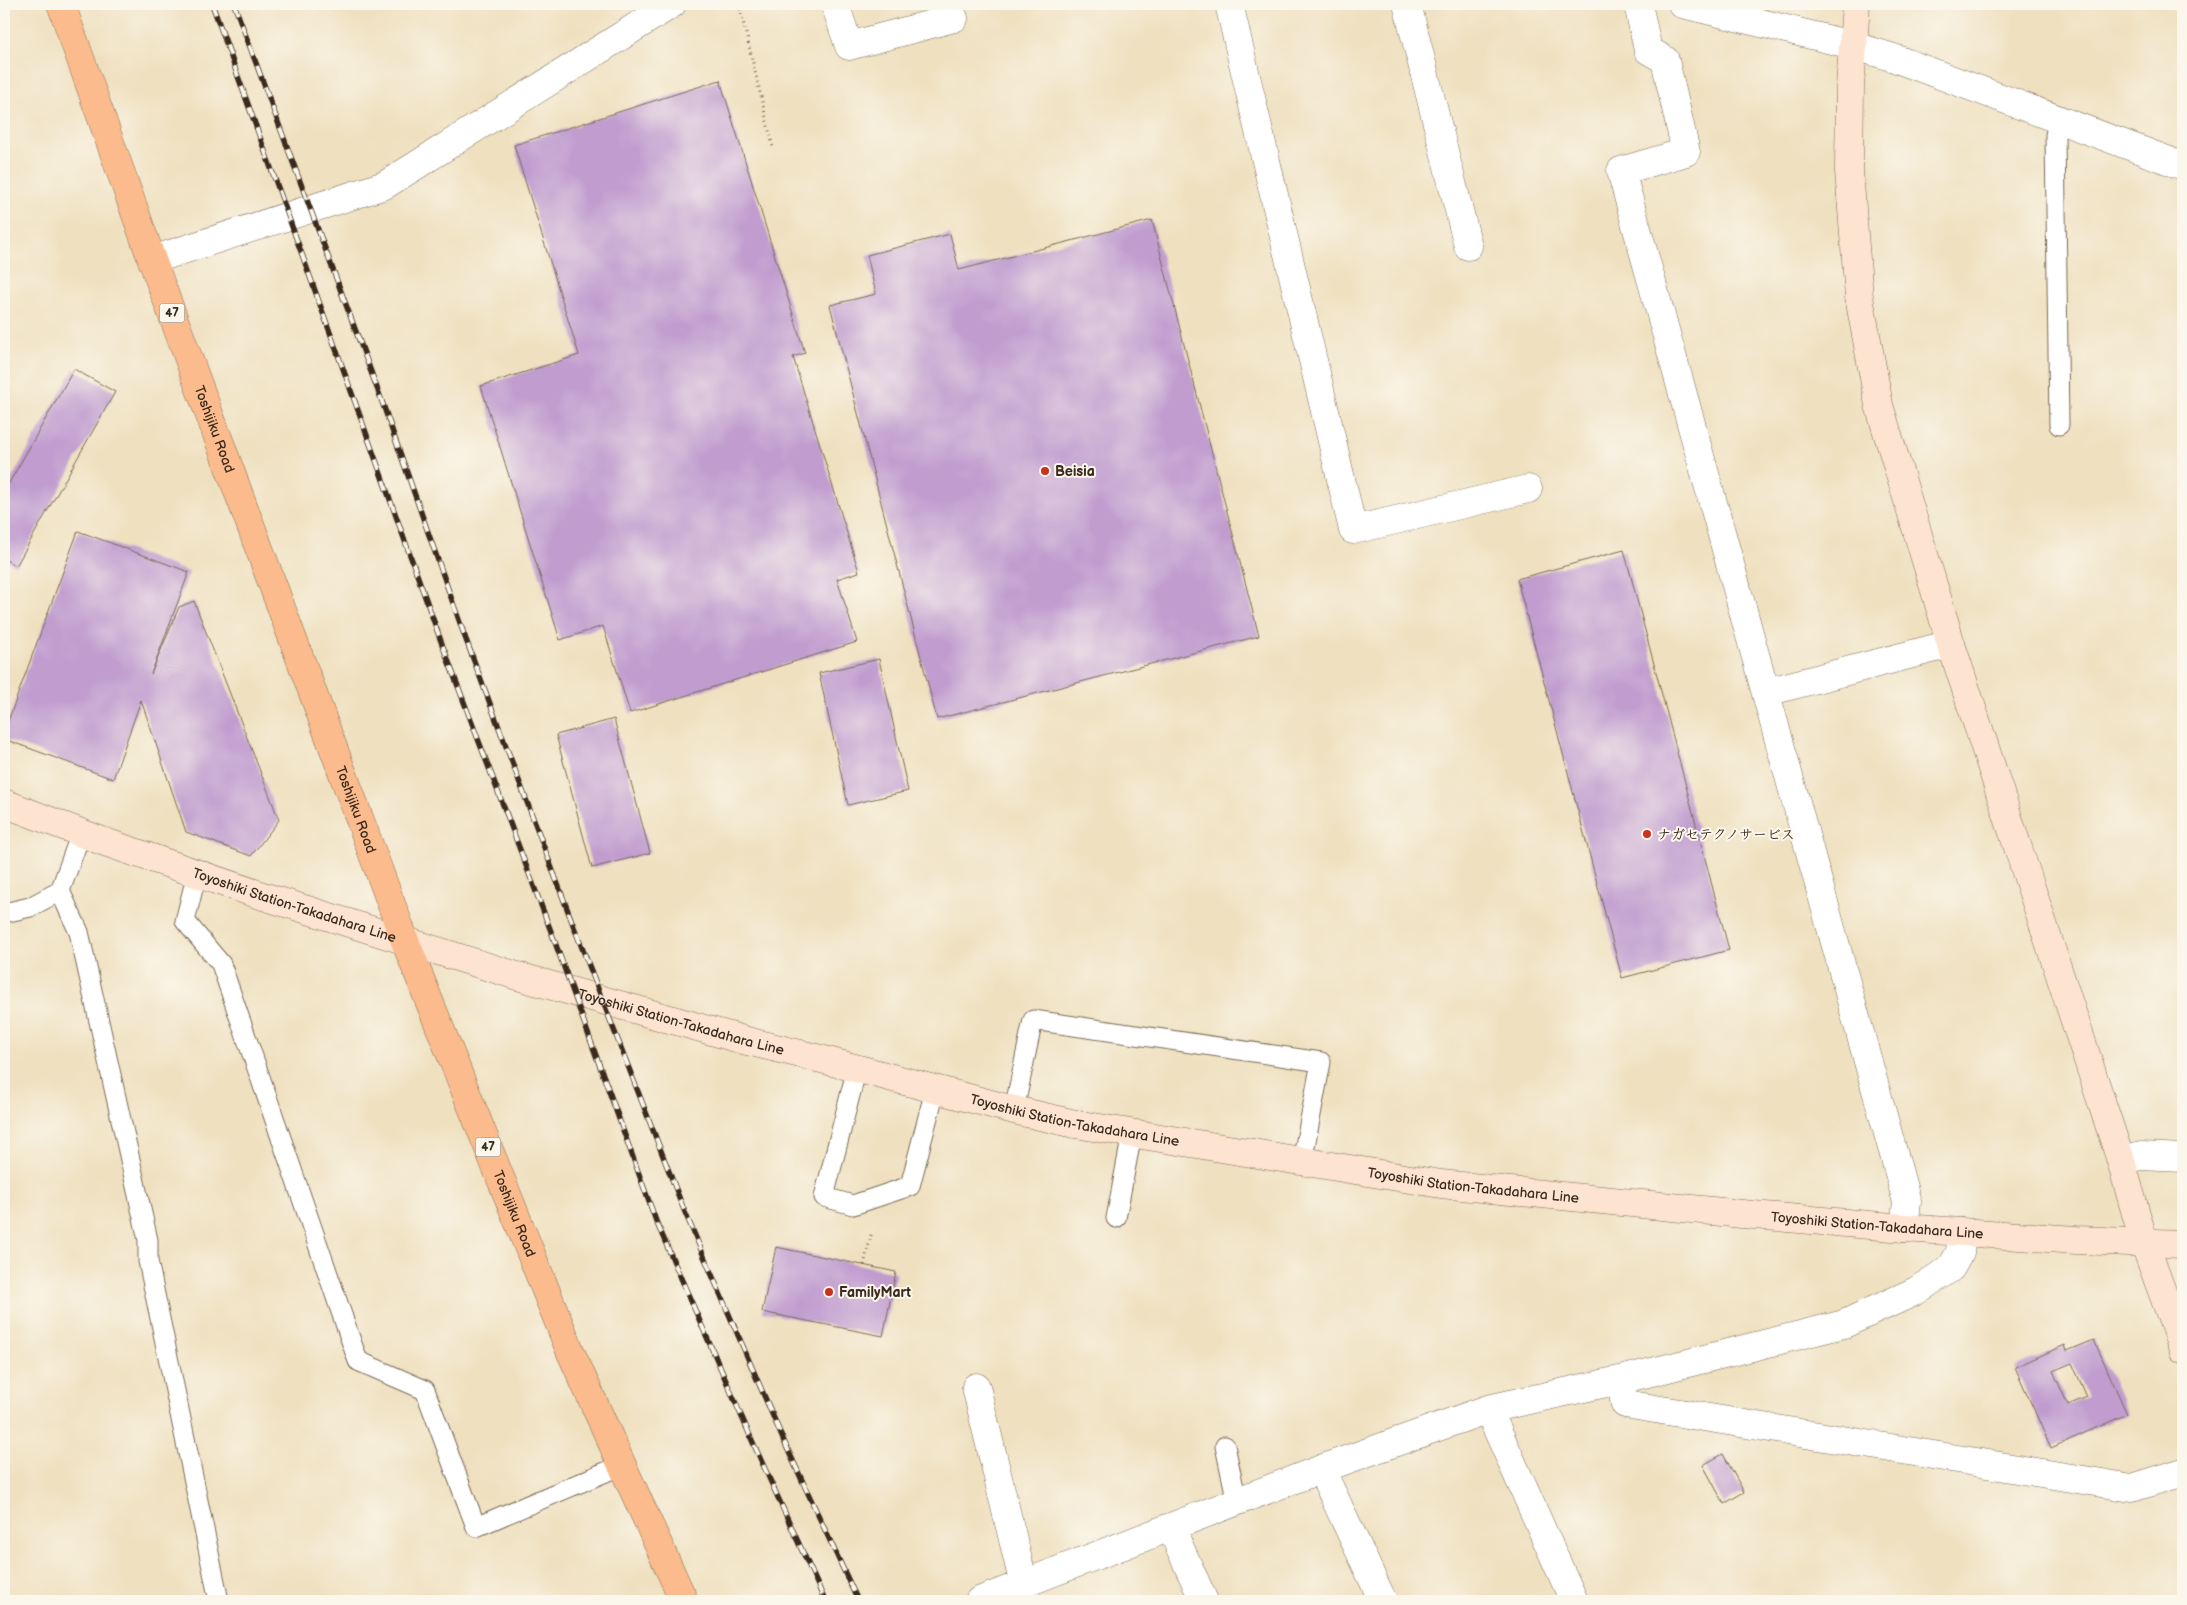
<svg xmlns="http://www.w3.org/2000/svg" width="2187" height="1605" font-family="'Balsamiq Sans','Klee One',sans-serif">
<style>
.building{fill:#c09ccf;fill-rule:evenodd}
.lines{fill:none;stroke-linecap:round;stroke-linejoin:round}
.lane-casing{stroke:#7a6a56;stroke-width:21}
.street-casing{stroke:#7a6a56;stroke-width:29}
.secondary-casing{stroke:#7a6a56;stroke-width:29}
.primary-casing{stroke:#7a6a56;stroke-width:29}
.path{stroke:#7a6a56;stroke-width:3;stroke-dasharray:1 4;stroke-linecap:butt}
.lane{stroke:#fff;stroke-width:19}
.street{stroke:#fff;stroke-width:28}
.secondary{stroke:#fde4d1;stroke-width:28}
.primary{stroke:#fbbb8c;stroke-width:28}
.rail-casing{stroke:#3b2a1e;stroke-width:5.5}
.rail{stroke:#fbf7ec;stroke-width:4;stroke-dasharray:11;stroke-linecap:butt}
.poi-dot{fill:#c8321e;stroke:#fbf7ec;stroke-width:2}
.labels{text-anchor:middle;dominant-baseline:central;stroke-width:4;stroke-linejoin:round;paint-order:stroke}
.shield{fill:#fbf7ec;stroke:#75685c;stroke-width:1}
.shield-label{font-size:12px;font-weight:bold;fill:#3b2a1e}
.street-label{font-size:14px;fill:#3b2a1e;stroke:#fbf7ec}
.poi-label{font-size:14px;font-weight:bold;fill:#3b2a1e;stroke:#fbf7ec;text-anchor:start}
</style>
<rect width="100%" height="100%" fill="#fbf7ec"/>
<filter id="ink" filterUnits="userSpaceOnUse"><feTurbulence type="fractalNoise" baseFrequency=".02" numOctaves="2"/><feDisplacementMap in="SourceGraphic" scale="10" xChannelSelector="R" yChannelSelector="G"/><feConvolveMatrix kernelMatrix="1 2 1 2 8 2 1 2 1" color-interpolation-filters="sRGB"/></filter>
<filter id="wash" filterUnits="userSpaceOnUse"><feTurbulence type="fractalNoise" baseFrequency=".0096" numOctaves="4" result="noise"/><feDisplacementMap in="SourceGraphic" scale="20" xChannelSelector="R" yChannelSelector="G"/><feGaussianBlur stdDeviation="1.12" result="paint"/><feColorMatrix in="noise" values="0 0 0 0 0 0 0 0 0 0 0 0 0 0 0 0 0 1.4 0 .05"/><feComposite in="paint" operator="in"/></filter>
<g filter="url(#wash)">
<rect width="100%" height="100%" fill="#efe0bf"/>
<g id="blocks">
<path class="building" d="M720,80L805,353L793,357L859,572L837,579L857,642L630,713L603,626L560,640L481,386L579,355L514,145Z
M1152,220L1259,636L937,719L830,305L876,294L867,255L950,234L959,270Z
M74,369L115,392L16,566L4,559V492Z
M78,531L189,572L151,674L179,607L194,601L279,820L251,856L186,832L141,700L113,779L4,739V732Z
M1624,550L1729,950L1622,978L1517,579Z
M879,659L908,791L848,805L819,673Z
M614,719L650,853L592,868L556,735Z
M776,1247L896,1272L883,1336L762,1312Z
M2094,1340L2127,1414L2051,1448L2015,1367L2065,1345L2067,1351ZM2072,1363L2087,1397L2068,1405L2053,1371Z
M1723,1454L1744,1492L1724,1504L1703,1465Z"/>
</g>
</g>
<g filter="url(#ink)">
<use href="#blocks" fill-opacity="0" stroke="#7a6a56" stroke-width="1"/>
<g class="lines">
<g class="lane-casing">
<path id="lane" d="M2059,425L2055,135L2059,119
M197,873L185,921L221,964L358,1361L425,1390L476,1527L622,1465
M60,891L79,932L148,1240V1261L219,1601
M4,913L30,907L60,891L81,833
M857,1068L824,1197L853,1205L910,1186L935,1090
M1014,1110L1033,1020L1321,1062L1302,1162
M1116,1218L1132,1134
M1225,1446L1237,1502"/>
</g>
<g class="street-casing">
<path id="street" d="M835,4L849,46L954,18
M1229,4L1353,530L1528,489
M1407,4L1468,246
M1638,4L1648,50L1665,60L1686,152L1621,171L1907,1202L1904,1228
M1682,4L1852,45L1894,58L2183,166
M152,260L385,185L672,4
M1766,692L1951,644
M2121,1161L2141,1156L2183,1158
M1620,1380L1625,1404L2132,1488L2183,1472
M976,1387L1024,1585
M1321,1469L1383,1601
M1171,1528L1204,1601
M979,1601L1321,1469L1488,1409
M1574,1601L1488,1409L1620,1380L1844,1324L1916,1291L1951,1268L1960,1252L1962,1232"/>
</g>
<g class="secondary-casing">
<g id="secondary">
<path d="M1856,4L1850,87L1849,171L1859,297L1879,405L1951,644L2121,1161L2144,1242L2183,1349"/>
<path id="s1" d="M4,803L102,841L260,895L514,975L747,1041L821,1059L1014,1110L1075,1124L1441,1184L1742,1214L1904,1228L2076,1240L2183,1244"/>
</g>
</g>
<g class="primary-casing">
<g id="primary">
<path id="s2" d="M61,4L152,260L405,941L571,1353L684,1601"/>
</g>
</g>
<path class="path" d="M739,4L773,147
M864,1265L872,1231"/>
<use href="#lane" class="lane"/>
<use href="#street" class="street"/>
<use href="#secondary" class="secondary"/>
<use href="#primary" class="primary"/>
<g class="rail-casing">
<path id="rail" d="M212,4L442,644L552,934L656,1221L755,1447L825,1601
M234,4L380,396L465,637L574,927L684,1210L782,1437L858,1601"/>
</g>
<use href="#rail" class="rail"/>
</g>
</g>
<g class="poi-dot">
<circle cx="1045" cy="471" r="5"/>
<circle cx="1647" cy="834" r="5"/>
<circle cx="829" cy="1292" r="5"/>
</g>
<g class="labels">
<g class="shield">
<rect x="159.5" y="303.5" width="25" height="19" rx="4"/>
<rect x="475.5" y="1137.5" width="25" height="19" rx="4"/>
</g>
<g class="shield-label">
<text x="172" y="313">47</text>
<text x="488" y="1147">47</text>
</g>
<g class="street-label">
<text stroke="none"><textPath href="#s2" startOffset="452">Toshijiku Road</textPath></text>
<text stroke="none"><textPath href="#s2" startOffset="858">Toshijiku Road</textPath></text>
<text stroke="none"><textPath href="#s1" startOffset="308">Toyoshiki Station-Takadahara Line</textPath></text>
<text stroke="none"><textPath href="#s1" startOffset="712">Toyoshiki Station-Takadahara Line</textPath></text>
<text stroke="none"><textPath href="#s1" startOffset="1118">Toyoshiki Station-Takadahara Line</textPath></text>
<text stroke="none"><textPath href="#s1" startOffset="1522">Toyoshiki Station-Takadahara Line</textPath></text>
<text stroke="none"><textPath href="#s2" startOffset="1292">Toshijiku Road</textPath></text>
<text stroke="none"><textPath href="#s1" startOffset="1928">Toyoshiki Station-Takadahara Line</textPath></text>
</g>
<g class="poi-label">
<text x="1055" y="471">Beisia</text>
<text x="1657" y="834">ナガセテクノサービス</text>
<text x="839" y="1292">FamilyMart</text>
</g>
</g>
<rect width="2187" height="1605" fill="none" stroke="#fbf7ec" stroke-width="20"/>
</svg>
